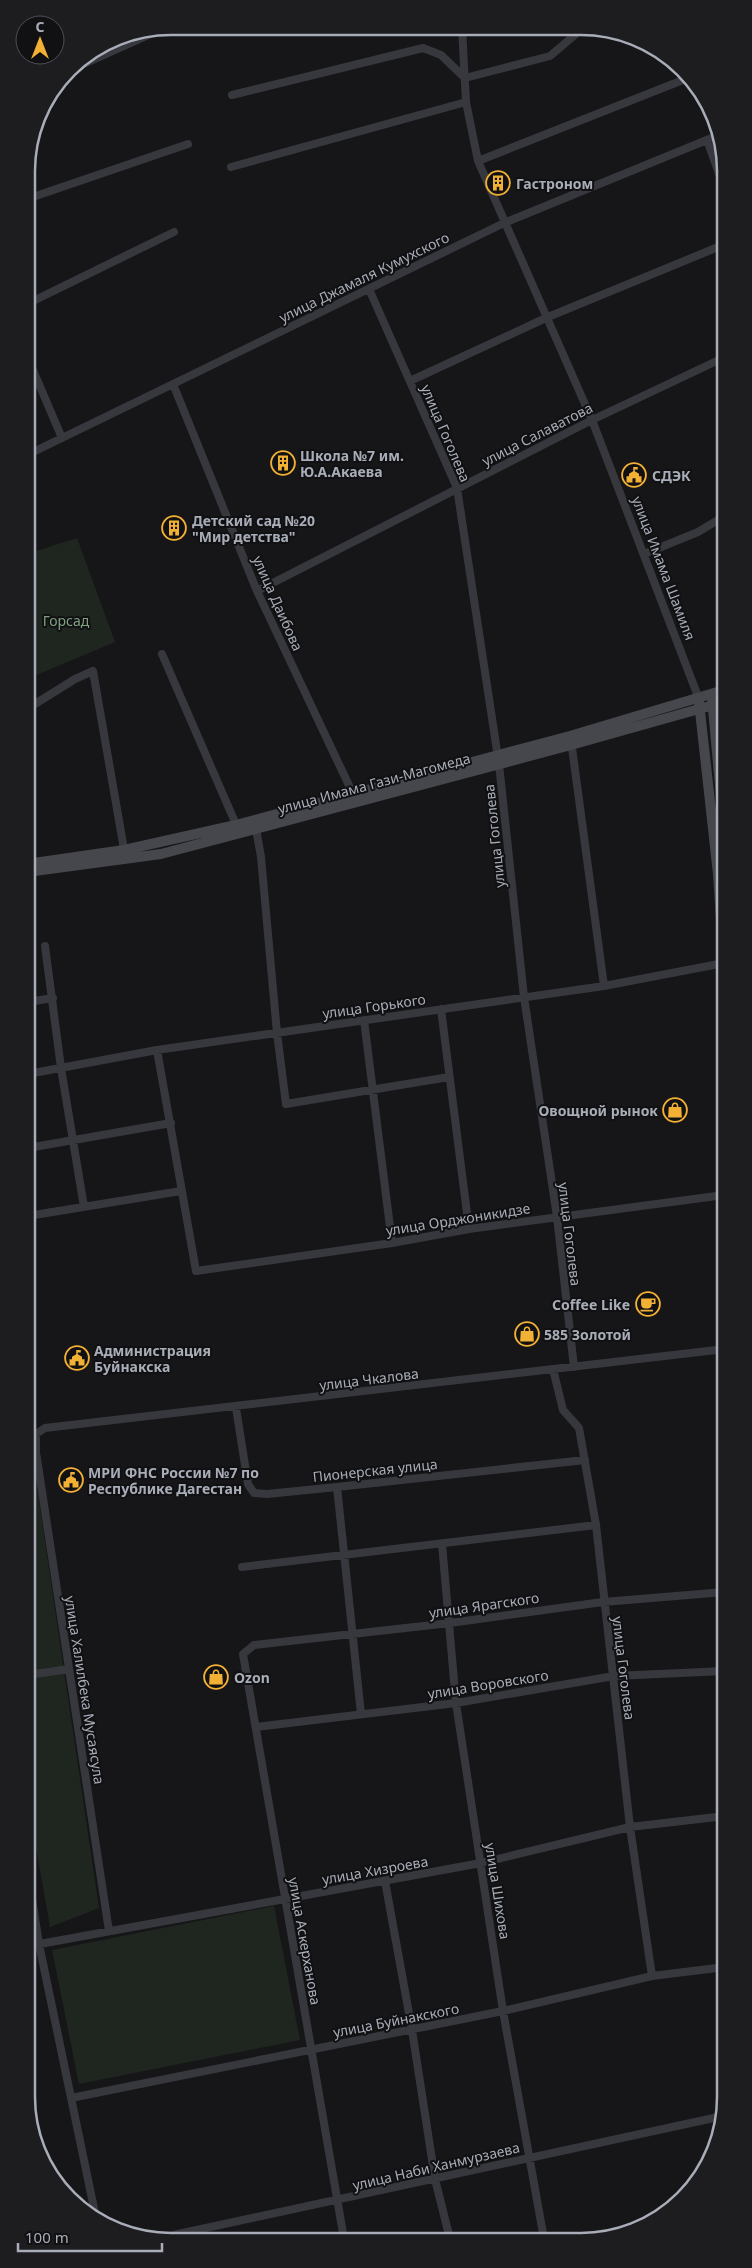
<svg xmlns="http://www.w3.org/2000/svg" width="752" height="2268" font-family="'Noto Sans',sans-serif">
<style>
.green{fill:#1e261f}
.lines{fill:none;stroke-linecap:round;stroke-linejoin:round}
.street{stroke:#37383d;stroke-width:8}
.secondary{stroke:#45474d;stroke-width:10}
.labels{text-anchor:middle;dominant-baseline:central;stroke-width:4;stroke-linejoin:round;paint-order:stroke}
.poi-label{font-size:14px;font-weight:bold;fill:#a8adb8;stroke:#111113;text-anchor:start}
.street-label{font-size:14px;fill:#a8adb8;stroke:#111113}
.park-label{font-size:14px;fill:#7fa381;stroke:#111113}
.rim{fill:none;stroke:#a8adb8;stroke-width:2.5}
</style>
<rect width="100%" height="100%" fill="#161618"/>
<path class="green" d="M77,538L115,642L27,679V554Z
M32,1454L99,1908L50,1927L29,1808L28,1455Z
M274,1906L300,2040L79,2084L52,1950Z"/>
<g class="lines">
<path class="street" d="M462,28L466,102L478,161L592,420L699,699
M70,70L166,27
M232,95L423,48L441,55L465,78L550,56L576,34L577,29
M707,140L723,185
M478,161L688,78
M231,167L466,102
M27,199L188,144
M369,289L457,488L499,764L524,997L557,1217L574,1367
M27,304L174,232
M27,356L62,438
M410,381L548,317L723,245
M173,384L257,591L355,798
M27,455L504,223L719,135
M644,554L698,532L723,517
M257,591L592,420L723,358
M162,654L238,829
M27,709L75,679L93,671L125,855
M571,740L604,986
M256,829L261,857L277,1033L286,1104L449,1077
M45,946L61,1068L84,1207
M28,1002L53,998
M441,1009L469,1229
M364,1020L392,1243
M157,1050L196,1271L392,1243L469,1229L724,1195
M28,1074L157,1050L604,986L724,963
M28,1148L171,1123
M28,1216L181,1191
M553,1369L563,1410L579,1428L596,1525L630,1827L652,1976
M236,1408L248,1484L254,1493L267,1494L337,1487L585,1460
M337,1487L361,1714
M442,1544L456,1703L503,2011L544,2239
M242,1567L596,1525
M28,1675L69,1669
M256,1727L456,1703L614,1676L725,1671
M29,1879L39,1944L95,2213
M385,1881L412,2030L435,2179L450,2239
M109,1931L36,1452V1434L45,1428L725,1349
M29,1946L481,1863L630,1827L725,1816
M71,2098L503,2011L652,1976L725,1967
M155,2239L723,2116
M344,2239L243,1654L254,1645L450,1623L603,1602L725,1592"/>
<path class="secondary" d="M712,698L724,829
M699,702L718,874L724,965
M27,864L124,850L236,825L570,736L724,690
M27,872L161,854L571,745L724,702"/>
</g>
<defs>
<g id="building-ring" transform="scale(1.25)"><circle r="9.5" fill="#111113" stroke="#f2b134" stroke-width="1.5"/><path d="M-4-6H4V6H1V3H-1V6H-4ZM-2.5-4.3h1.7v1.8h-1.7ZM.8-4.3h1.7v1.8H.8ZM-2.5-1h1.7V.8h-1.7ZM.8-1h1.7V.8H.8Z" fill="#f2b134"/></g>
<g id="civic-ring" transform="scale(1.25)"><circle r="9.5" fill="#111113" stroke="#f2b134" stroke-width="1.5"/><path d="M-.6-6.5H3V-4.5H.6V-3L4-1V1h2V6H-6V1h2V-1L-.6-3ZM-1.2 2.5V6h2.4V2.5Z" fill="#f2b134"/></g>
<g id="shop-ring" transform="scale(1.25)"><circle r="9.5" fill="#111113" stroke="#f2b134" stroke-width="1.5"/><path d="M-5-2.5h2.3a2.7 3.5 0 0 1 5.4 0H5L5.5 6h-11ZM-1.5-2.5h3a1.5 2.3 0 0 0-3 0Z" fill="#f2b134"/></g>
<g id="cafe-ring" transform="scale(1.25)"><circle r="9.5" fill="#111113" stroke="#f2b134" stroke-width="1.5"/><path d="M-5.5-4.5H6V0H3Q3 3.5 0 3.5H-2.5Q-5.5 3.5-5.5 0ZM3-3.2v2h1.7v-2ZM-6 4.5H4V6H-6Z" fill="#f2b134"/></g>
</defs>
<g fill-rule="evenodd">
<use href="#building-ring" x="498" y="183"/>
<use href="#building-ring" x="283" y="463"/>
<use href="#civic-ring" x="634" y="475"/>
<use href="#building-ring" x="174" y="528"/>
<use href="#shop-ring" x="675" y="1110"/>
<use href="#cafe-ring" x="648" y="1304"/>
<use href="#shop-ring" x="527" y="1334"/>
<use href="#civic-ring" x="77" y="1358"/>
<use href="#civic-ring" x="71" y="1480"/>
<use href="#shop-ring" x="216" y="1677"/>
</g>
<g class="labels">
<g class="poi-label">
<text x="516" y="183">Гастроном</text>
<text x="300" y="455">Школа №7 им.<tspan x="300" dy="16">Ю.А.Акаева</tspan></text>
<text x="652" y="475">СДЭК</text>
<text x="192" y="520">Детский сад №20<tspan x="192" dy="16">"Мир детства"</tspan></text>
<text x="658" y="1110" text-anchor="end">Овощной рынок</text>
<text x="630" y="1304" text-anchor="end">Coffee Like</text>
<text x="544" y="1334">585 Золотой</text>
<text x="94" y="1350">Администрация<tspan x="94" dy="16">Буйнакска</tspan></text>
<text x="88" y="1472">МРИ ФНС России №7 по<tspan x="88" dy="16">Республике Дагестан</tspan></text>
<text x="234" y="1677">Ozon</text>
</g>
<g class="street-label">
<text transform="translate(364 277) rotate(-26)">улица Джамаля Кумухского</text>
<text transform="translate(446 433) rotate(67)">улица Гоголева</text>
<text transform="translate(537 434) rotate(-27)">улица Салаватова</text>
<text transform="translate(664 568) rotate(69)">улица Имама Шамиля</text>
<text transform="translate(278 603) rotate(66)">улица Даибова</text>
<text transform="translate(374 783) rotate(-15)">улица Имама Гази-Магомеда</text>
<text transform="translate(494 836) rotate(-96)">улица Гоголева</text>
<text transform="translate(374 1006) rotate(-8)">улица Горького</text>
<text transform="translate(458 1219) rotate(-9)">улица Орджоникидзе</text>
<text transform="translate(570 1234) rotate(83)">улица Гоголева</text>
<text transform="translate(369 1379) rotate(-7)">улица Чкалова</text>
<text transform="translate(375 1470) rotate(-6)">Пионерская улица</text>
<text transform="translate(484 1605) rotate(-8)">улица Ярагского</text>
<text transform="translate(624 1668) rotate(83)">улица Гоголева</text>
<text transform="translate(488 1684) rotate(-9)">улица Воровского</text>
<text transform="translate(85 1690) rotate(81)">улица Халилбека Мусаясула</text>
<text transform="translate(375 1870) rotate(-10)">улица Хизроева</text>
<text transform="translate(498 1891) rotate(81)">улица Шихова</text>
<text transform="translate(305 1941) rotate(80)">улица Аскерханова</text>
<text transform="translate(396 2020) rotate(-11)">улица Буйнакского</text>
<text transform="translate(436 2166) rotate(-13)">улица Наби Ханмурзаева</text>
</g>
<g class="park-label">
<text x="66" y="620">Горсад</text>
</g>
</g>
<path d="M0 0H752V2268H0ZM171 35H581A136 136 0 0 1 717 171V2097A136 136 0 0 1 581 2233H171A136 136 0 0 1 35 2097V171A136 136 0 0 1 171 35Z" fill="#1d1d20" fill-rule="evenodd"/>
<path class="rim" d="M171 35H581A136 136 0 0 1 717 171V2097A136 136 0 0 1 581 2233H171A136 136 0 0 1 35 2097V171A136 136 0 0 1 171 35Z"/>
<g transform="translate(40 40)"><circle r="24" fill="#111113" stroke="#4d4f55"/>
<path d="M0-4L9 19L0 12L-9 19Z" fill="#f2b134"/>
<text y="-8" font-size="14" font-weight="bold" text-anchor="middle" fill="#a8adb8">С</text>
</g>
<path d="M18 2243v8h144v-8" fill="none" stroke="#a8adb8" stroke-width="2.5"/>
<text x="25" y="2243" font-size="15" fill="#a8adb8" stroke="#111113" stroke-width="4" paint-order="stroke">100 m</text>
</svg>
